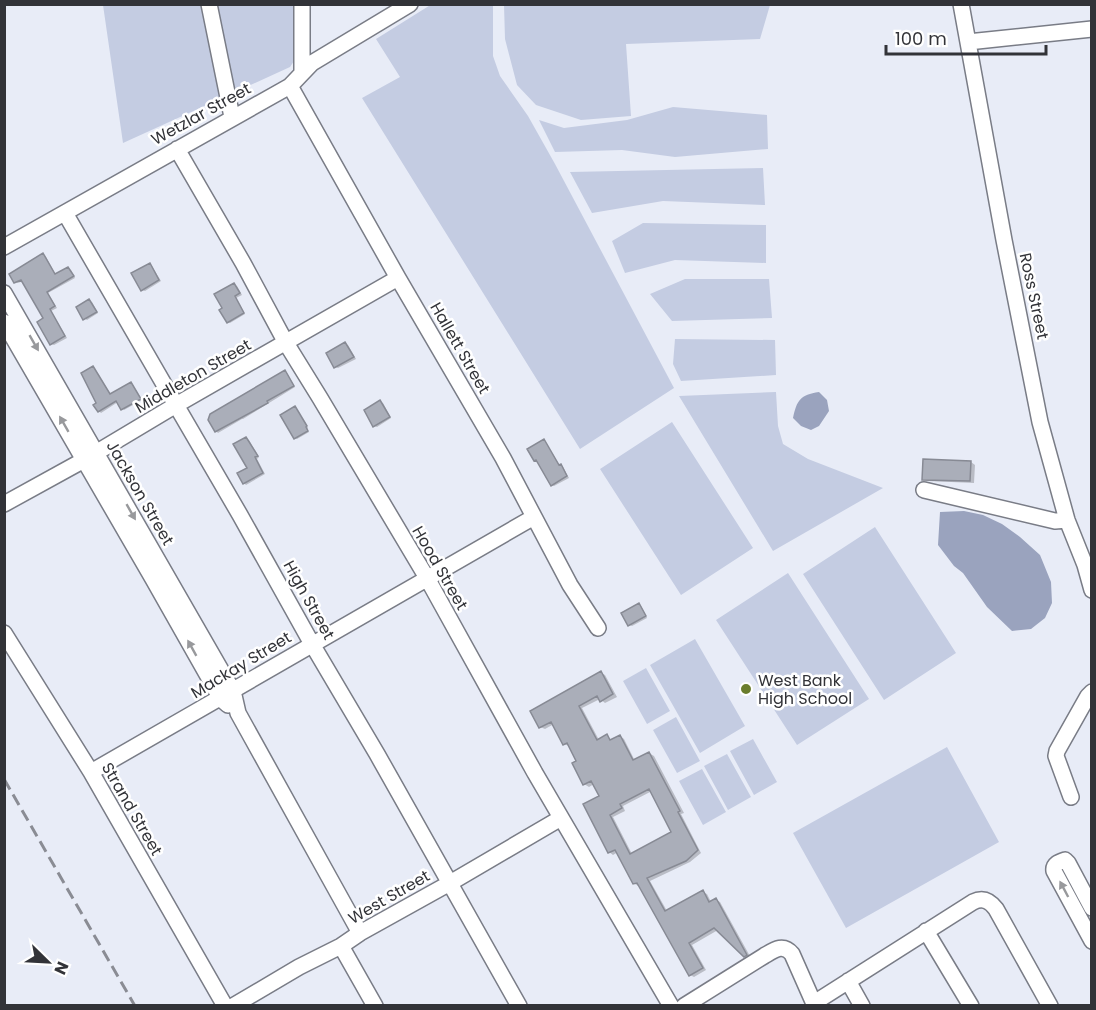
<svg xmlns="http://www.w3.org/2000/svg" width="1096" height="1010" font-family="Poppins,sans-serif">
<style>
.green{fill:#c4cce2}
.water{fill:#9aa3be}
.shadow{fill:#0003;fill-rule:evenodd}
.building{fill:#aaaeb9;stroke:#878a94;stroke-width:1.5;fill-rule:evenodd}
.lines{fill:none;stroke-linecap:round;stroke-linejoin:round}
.minor-casing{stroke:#797c86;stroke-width:18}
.minor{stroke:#fff;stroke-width:15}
.rail{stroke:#8a8c94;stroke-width:3;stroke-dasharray:12 6;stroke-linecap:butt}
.oneway{fill:#98999c}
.poi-dot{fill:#6a7d2d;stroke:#fff;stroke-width:2}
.labels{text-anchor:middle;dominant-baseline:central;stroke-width:5;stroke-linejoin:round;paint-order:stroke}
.street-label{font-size:16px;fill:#323338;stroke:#fff}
.poi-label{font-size:16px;fill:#323338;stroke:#fff;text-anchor:start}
</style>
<rect width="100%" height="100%" fill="#e8ecf7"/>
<path class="green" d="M432,4L493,5V56L500,76L528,116L555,164L674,388L580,449L362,98L400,77L376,39Z
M103,5H295L294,61L290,67L123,143Z
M504,5V4L770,5L760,39L626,44L631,116L581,120L536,105L517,85L505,39Z
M673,107L767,115L768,149L675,157L622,150L555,152L539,120L564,128L627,120Z
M763,168L765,205L663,201L592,213L570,172Z
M643,223L766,225V263L675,260L625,273L612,241Z
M685,279H769L772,318L672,321L650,294Z
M675,339L775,340L776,375L681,381L673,364Z
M776,392L778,426L783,444L808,459L883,488L773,551L679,396Z
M672,422L753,548L681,595L600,469Z
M875,527L956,653L884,700L803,574Z
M788,573L869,699L797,745L716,620Z
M695,639L745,726L700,753L650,665Z
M646,668L670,711L647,724L623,681Z
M676,717L700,761L677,773L653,730Z
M753,739L777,782L754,795L730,751Z
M947,747L999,842L846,928L793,833Z
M727,754L751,797L728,810L704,766Z
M702,769L726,812L703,825L679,781Z"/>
<path class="water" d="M819,392L827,400L829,411L819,426L811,430L801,426L793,418C797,400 800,395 819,392Z
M964,511L983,515L1002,524L1020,537L1040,555L1051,582L1052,603L1045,618L1031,629L1012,631L987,607L963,573L954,566L938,545L940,512Z"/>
<path class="shadow" d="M43,255L46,257L56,275L68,268L71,270L75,278L48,293L57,308L51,311L67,338L54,345L51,344L45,319L23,281L18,283L15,282Z
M150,264L152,266L161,281L145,291L142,290Z
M234,285L237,286L242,295L236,298L245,314L230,323L228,322Z
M89,301L92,302L98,313L87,320L84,318Z
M345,344L348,345L356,359L338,368L335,367Z
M93,367L95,369L111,395L131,383L133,385L142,400L124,410L118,402L101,413L99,411Z
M285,372L287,373L295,387L243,419H242L218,433L216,431Z
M380,402L383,403L391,418L377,427L374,426Z
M295,407L297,409L308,428L307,429L309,432L297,439L295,438Z
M246,438L249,440L259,457L257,459L265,474L246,485L244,483L249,468Z
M544,441L546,443L560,466L563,467L569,478L554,486L552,485L538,462L535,460Z
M971,462L975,465L974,483L928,481L923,479Z
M639,605L641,606L647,618L632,626L629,625Z
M601,673L605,675L617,697L605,703L600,699L582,708L599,740L607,736L612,741L620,736L624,739L635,761L649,753L654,756L684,813L681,814L701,853L690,862L650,881L667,911L702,892L707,894L711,902L716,900L720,902L751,958H749L718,930L692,945L706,970L694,977L690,975L640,885L638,886L634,883L618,852L613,855L609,852L601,796L594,784L589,787L584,784L578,761L569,746L564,744L554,724L545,729L540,727ZM652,791L673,833L632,854L613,817L625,811L623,806Z"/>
<path class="building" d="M43,253L55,274L68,267L74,276L47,292L55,306L50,309L65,336L50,345L37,322L43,318L21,280L14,283L9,274Z
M150,263L159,280L141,291L131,273Z
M234,283L240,293L235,296L244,313L227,323L219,310L222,308L214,294Z
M89,299L97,312L83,320L76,307Z
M345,342L354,357L334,368L326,353Z
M93,366L110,394L131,382L141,399L121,410L116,401L98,412L93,405L96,403L81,373Z
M285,370L294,386L267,401L268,403L215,432L208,420L210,414Z
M380,400L390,417L373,427L364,410Z
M295,406L307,426L306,427L308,431L294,439L280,415Z
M246,437L258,456L255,457L263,473L243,484L237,473L247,468L233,444Z
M544,439L559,465L561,464L567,476L551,486L536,460L534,461L527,449Z
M923,459L971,461L970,481L922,480Z
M639,603L646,616L628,626L621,613Z
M601,671L613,694L600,702L597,696L579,706L597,740L607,734L610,740L620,735L633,760L649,752L680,811L678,812L698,850L686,861L647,878L665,911L703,890L709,902L716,898L747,955L744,957L714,928L689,943L703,968L689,976L637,883L633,884L615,850L608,853L583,804L599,796L591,781L583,785L572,763L576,761L567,743L563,745L551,722L539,728L530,711ZM649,789L671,832L630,854L610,815L622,808L620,804Z"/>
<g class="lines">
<g class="minor-casing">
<path id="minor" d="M209,4L232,117
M961,4L1004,240L1040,422L1067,520L1085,565L1092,590
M968,42L1092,29
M302,72V4
M290,86L398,278L503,458L570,585L598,628
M177,149L243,263L286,343L320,398L427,578L535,773L671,1006
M65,213L176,405L240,515L312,644L377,754L519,1006
M4,247L290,86L312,63L410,4
M4,293L233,691L238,713L360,933
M4,322L153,579L221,699L228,705
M924,490L1055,521L1067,520
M4,504L84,460L176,405L398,278
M4,633L91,772L225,1006
M91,772C239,688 386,602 534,517
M1071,797L1056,756L1057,751L1088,696L1092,692
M1092,908L1068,863L1065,860C1059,862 1053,864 1054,871L1092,941
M926,931L971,1006
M341,946L375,1006
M848,981L862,1006
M814,1003L973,902C983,897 990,901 996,909L1050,1006
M233,1006L299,967L341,946L360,933L450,883L561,818
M684,1006L764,956C774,950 783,943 792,954L815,1006"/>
</g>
<use href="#minor" class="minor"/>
<path class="rail" d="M4,779L135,1006"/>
</g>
<defs><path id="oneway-solid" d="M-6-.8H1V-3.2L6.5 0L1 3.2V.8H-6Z" transform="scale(1.5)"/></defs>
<g class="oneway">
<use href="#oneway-solid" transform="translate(34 343) rotate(60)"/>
<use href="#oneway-solid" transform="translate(64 424) rotate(-120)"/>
<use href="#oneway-solid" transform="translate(131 512) rotate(60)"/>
<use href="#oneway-solid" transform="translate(192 648) rotate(-119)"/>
<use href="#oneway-solid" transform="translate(1064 889) rotate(-118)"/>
</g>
<circle class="poi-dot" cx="746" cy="689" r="6"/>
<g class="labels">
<g class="street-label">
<text transform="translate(201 114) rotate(-29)">Wetzlar Street</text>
<text transform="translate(1034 296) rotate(78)">Ross Street</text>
<text transform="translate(460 348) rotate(60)">Hallett Street</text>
<text transform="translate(193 376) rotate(-30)">Middleton Street</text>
<text transform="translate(140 493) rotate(60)">Jackson Street</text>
<text transform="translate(440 568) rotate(60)">Hood Street</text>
<text transform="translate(309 600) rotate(61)">High Street</text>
<text transform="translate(241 665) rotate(-31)">Mackay Street</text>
<text transform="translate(132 809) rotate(60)">Strand Street</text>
<text transform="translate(389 897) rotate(-30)">West Street</text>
</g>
<g class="poi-label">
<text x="758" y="680">West Bank<tspan x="758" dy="18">High School</tspan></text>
</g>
</g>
<rect width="1096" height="1010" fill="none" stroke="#323338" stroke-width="12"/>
<g transform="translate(48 962) rotate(114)" stroke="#ffffff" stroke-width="4.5" paint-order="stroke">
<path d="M0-4.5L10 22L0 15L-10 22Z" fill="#323338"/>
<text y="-9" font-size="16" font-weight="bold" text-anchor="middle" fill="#323338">N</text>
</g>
<path d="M886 45v9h160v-9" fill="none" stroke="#323338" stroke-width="3"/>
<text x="895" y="45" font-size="18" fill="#323338" stroke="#ffffff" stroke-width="4.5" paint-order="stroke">100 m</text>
</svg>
